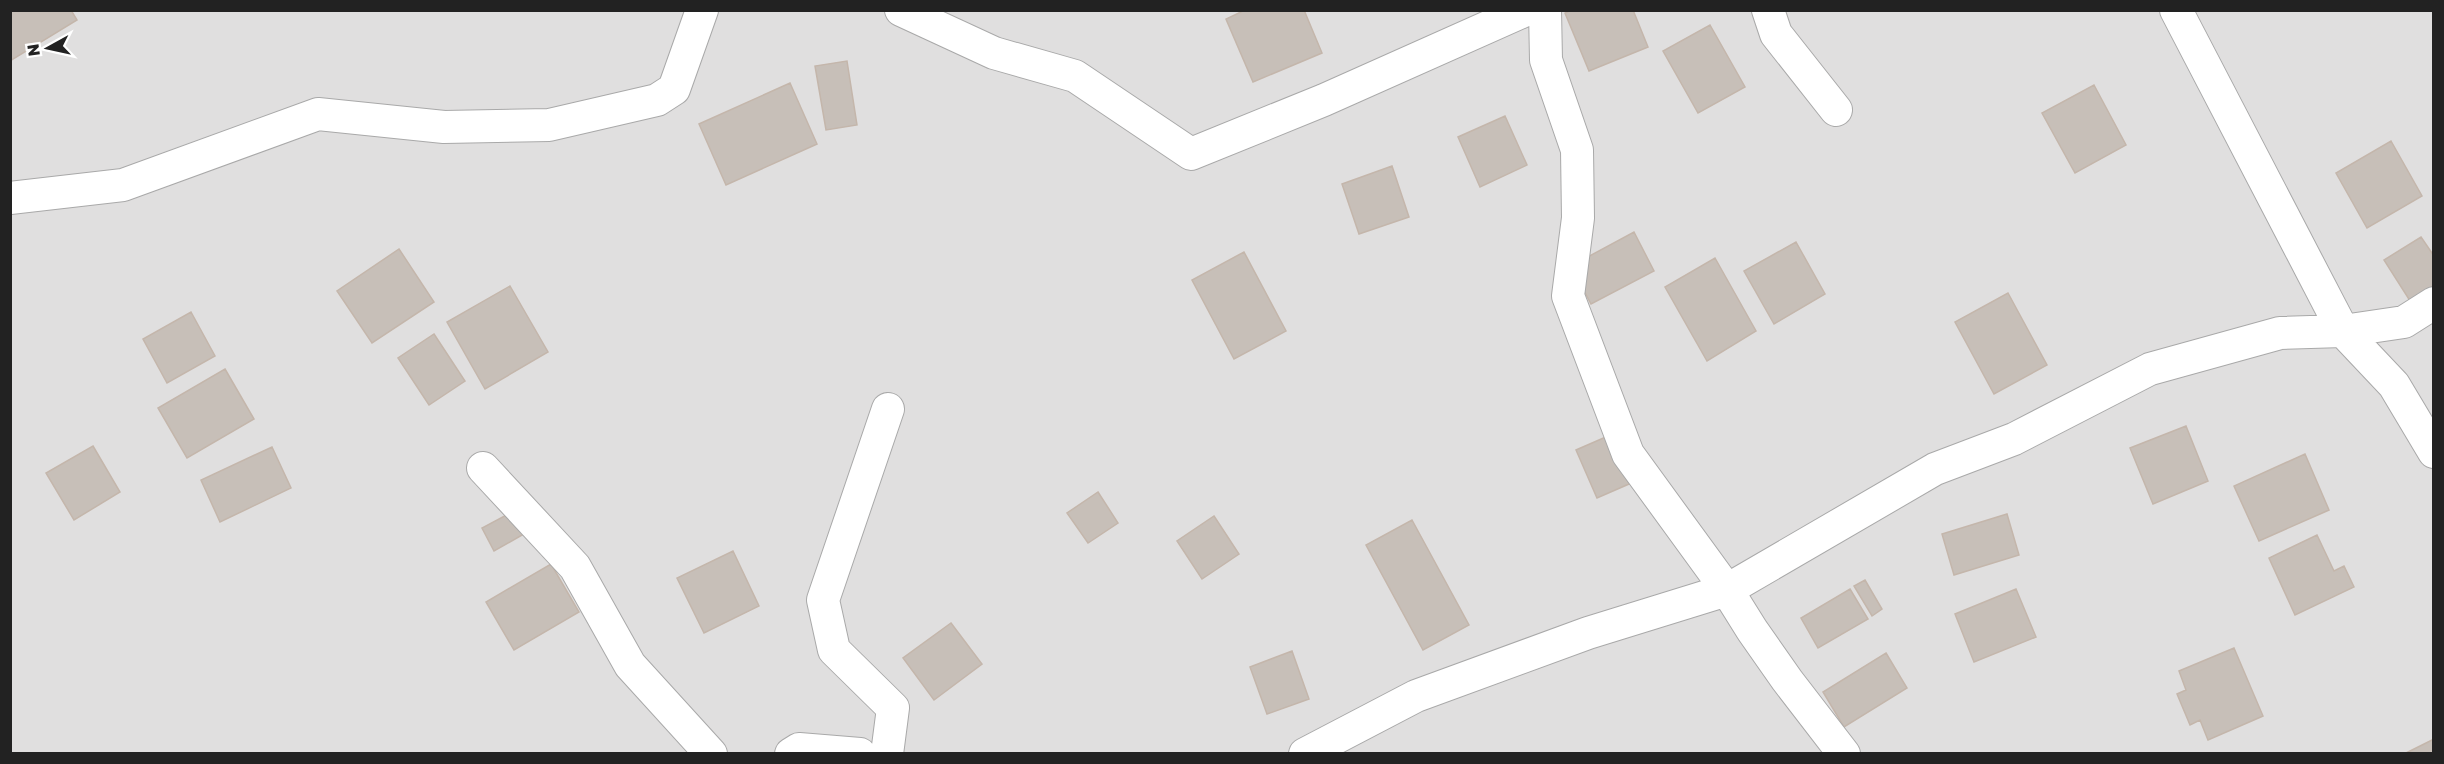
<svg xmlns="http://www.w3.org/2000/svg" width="2444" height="764" font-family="'Golos Text',sans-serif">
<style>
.residential{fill:#e0dfdf}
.building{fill:#c7bfb8;stroke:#c4b6ab;stroke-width:1.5}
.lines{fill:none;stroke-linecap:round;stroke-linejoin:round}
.minor-casing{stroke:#a9a9a9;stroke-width:34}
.minor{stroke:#fff;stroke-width:32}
</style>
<rect width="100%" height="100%" fill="#f2efe9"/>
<path class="residential" d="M11,11H2433V753H11Z"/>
<path class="building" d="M10,10H71L77,20L10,61Z
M1245,10H1304L1322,53L1253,82L1226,19Z
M1571,10H1633L1648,47L1589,71L1565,13Z
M1710,25L1745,87L1698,113L1663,51Z
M847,61L857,125L826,130L815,66Z
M790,83L817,144L726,185L699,124Z
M2094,85L2126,145L2075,173L2042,113Z
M1505,116L1527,165L1480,187L1458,137Z
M2391,141L2422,196L2367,228L2336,173Z
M1392,166L1409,217L1359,234L1342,184Z
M1634,232L1654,271L1591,304L1571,266Z
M2421,237L2434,256V291L2412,304L2384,260Z
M1796,242L1825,294L1774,324L1744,271Z
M399,249L434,302L372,343L337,291Z
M1244,252L1286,331L1234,359L1192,280Z
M1715,258L1756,331L1707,361L1665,287Z
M510,286L548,352L485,389L447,322Z
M2008,293L2047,365L1994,394L1955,322Z
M191,312L215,356L167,383L143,339Z
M434,334L465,381L429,405L398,358Z
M225,369L254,419L187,458L158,408Z
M2186,426L2208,481L2153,504L2130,448Z
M1608,436L1629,484L1597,498L1576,450Z
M93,446L120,492L74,520L46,473Z
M272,447L291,488L220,522L201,480Z
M2305,454L2329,510L2259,541L2234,486Z
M1098,492L1118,523L1088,543L1067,513Z
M512,512L524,534L494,551L482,528Z
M2007,514L2019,555L1954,575L1942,534Z
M1214,516L1239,554L1202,579L1177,541Z
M1412,520L1469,625L1423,650L1366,545Z
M2317,535L2334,571L2344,566L2354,587L2295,615L2269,558Z
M733,551L759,606L704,633L677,578Z
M551,564L579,612L514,650L486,602Z
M1865,580L1882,609L1872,616L1854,586Z
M1850,589L1868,619L1818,648L1801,618Z
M2016,589L2036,637L1974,662L1955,614Z
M951,623L982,664L934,700L903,658Z
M2234,648L2263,716L2208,740L2200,720L2190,725L2177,694L2186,690L2179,671Z
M1292,651L1309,699L1267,714L1250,667Z
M1886,653L1907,688L1844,727L1823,692Z
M2434,739V754H2404Z"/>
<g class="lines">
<g class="minor-casing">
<path id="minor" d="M901,10L994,53L1075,76L1191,154L1324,100L1526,10
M1545,10L1546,60L1577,150L1578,218L1568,296L1628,454L1727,590L1752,630L1787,680L1844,754
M1768,10L1776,34L1836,110
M2176,10L2343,331L2394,385L2434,452
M10,198L123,185L318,114L444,127L549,125L657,100L674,89L702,10
M483,468L575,567L630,665L711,754
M791,754L799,749L860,754
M887,754L893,708L834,650L823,600L888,409
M1305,754L1416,696L1588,633L1727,590L1935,469L2014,439L2150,369L2280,333L2343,331L2404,322L2434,303"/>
</g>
<use href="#minor" class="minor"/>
</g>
<rect width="2444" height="764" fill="none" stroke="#222222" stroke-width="24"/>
<g transform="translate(48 48) rotate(262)" stroke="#ffffff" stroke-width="4.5" paint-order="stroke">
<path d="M0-4.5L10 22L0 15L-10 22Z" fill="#222222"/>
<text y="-9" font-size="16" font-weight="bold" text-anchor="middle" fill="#222222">N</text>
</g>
</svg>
